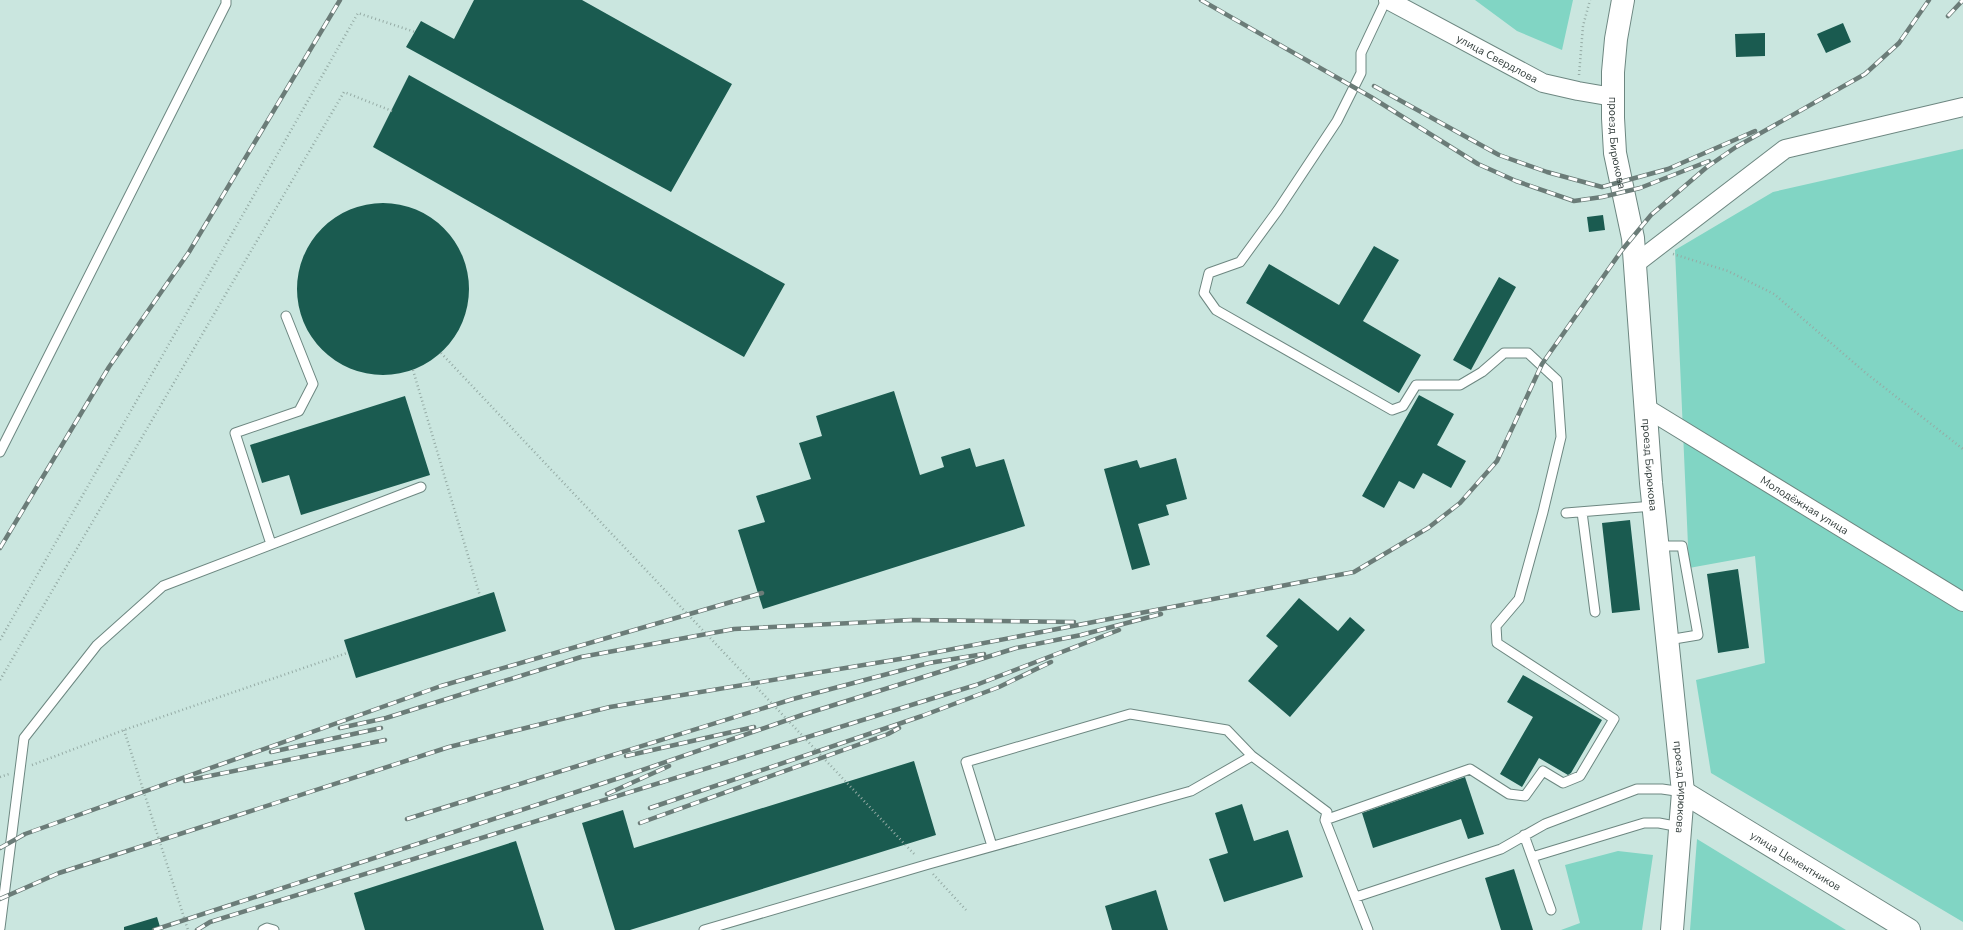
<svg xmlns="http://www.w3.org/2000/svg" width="1963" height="930" font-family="'Nunito Sans',sans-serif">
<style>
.green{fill:#81d5c4}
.building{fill:#1a5b50}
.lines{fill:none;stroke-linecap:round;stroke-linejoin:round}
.service-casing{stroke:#6d8781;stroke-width:11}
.minor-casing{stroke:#6d8781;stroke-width:20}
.tertiary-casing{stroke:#6d8781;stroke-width:24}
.path{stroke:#95aba5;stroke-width:2.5;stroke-dasharray:1 3;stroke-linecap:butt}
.service{stroke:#fff;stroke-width:9}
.minor{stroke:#fff;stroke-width:18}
.tertiary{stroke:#fff;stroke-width:22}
.rail-casing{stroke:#6b7c78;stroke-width:4.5}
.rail{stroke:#fff;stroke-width:3;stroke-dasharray:9;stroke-linecap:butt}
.labels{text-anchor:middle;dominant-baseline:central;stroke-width:4;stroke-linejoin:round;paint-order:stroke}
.street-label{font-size:11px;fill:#333e3c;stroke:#fff}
</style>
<rect width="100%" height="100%" fill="#cae6df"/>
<path class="green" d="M1475,0H1573L1562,50L1517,31Z
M1963,149V922L1711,773L1696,680L1765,663L1755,556L1689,568L1675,250L1773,192Z
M1697,839L1846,930H1690Z
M1618,851L1653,855L1642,930H1561L1580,923L1565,865Z"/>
<path class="building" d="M474,0H582L732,84L671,192L406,47L421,21L454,39Z
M1843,23L1851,42L1826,53L1817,34Z
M1765,33V56L1736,57L1735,34Z
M409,75L785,284L744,357L373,147Z
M297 289a86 86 0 1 1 172 0a86 86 0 1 1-172 0Z
M1603,215L1605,230L1589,232L1587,217Z
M1374,246L1399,260L1363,321L1421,355L1399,393L1246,303L1269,264L1339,305Z
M1499,277L1516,287L1471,370L1453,360Z
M894,391L920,475L944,467L941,457L970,448L976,467L1004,459L1025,526L763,609L738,530L765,522L756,496L811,479L799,443L822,436L816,416Z
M1419,395L1454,414L1437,445L1466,461L1451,488L1423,473L1414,489L1399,481L1384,508L1362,496Z
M405,396L430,475L301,515L289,475L262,483L250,445Z
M1176,458L1187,499L1166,505L1169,515L1138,524L1150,565L1132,570L1104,469L1137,460L1140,468Z
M1630,520L1640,610L1612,613L1602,523Z
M1738,569L1749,648L1718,653L1707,574Z
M494,592L506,631L356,678L344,640Z
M1299,598L1338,631L1350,617L1365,630L1290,717L1248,681L1278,646L1266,636Z
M1523,675L1602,720L1571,773L1568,775L1539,758L1522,787L1500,774L1533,717L1507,702Z
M914,761L936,835L630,930H615L582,823L623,810L634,848Z
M1465,777L1484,834L1468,839L1461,819L1373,848L1362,813Z
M1242,804L1254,841L1288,830L1303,877L1224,902L1209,859L1228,853L1215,813Z
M516,841L544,930H365L354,893Z
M1514,869L1533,930H1501L1485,878Z
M1156,890L1168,930H1112L1105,906Z
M157,917L161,930H124V927Z"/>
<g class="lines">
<g class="service-casing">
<path id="service" d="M0,452L226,4V0
M1582,512L1595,612
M1566,513L1653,506
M271,544L235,433L299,411L313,384L286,316
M1658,546H1682L1698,635L1668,640
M1325,820L1470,769L1509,794L1525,796L1543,771L1563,783L1580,776L1614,719L1497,643L1496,626L1519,599L1543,512L1561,437L1557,380L1528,353H1504L1482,372L1460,385H1416L1403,406L1392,410L1216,310L1204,293L1209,273L1240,262L1278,210L1337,121L1361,73V53L1386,0
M1524,835L1551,910
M992,846L966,762L1130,714L1227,730L1252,756
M1532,857L1644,823H1659L1680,827
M1356,897L1501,849L1545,824L1637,789H1662L1683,792
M0,928L24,738L97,645L163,586L421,487
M263,930L267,928L274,930
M704,930L929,864L1191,791L1252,756L1327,812L1325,820L1368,930"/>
</g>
<g class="minor-casing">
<g id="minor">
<path id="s1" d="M1388,0L1543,83L1578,91L1613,97"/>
<path d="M1635,264L1785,149L1963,107"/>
<path id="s2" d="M1646,408L1963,602"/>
</g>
</g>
<g class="tertiary-casing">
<g id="tertiary">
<path id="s3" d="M1623,0L1616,39L1613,72V118L1615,153L1633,238L1651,483L1683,792L1672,930"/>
<path id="s4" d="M1683,792L1909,930"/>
</g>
</g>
<path class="path" d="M1579,75L1583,26L1590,0
M1673,254L1728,271L1774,294L1867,374L1963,449
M441,353L916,856
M413,370L480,596
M0,640L358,13L415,32
M0,680L344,92L392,111
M124,730L188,930
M32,765L124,730L347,653
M0,777L9,774
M933,874L966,910"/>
<use href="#service" class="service"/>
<use href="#minor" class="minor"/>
<use href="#tertiary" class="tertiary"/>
<g class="rail-casing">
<path id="rail" d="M1201,0L1371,97L1478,164L1516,181L1574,201L1602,197L1640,188L1709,161
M1948,16L1963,0
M1374,86L1499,155L1547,172L1602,187L1668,169L1755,131
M0,548L109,367L189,252L340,0
M340,728L386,718L581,657L734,629L911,620L1074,622
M271,752L381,728
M626,756L754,727
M185,781L385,740
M607,794L669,766
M650,808L922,716L999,687L1051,662
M407,819L793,699L929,663L984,654
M640,823L888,734L899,728
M0,848L25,834L441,686L762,593
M0,899L59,873L449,747L610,707L906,658L1354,572L1428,528L1460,503L1497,461L1542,364L1622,250L1651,215L1707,167L1736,147L1865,74L1899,43L1929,0
M154,930L622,777L802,715L1016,648L1081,635L1161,614
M197,930L210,922L976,685L1119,630"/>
</g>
<use href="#rail" class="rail"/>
</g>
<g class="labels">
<g class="street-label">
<text stroke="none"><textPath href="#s1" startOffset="124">улица Свердлова</textPath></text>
<text stroke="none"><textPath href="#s3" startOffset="144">проезд Бирюкова</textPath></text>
<text stroke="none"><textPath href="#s3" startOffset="468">проезд Бирюкова</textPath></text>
<text stroke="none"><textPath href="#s2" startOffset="186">Молодёжная улица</textPath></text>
<text stroke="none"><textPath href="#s3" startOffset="792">проезд Бирюкова</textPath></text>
<text stroke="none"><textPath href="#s4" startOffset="132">улица Цементников</textPath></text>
</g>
</g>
</svg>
